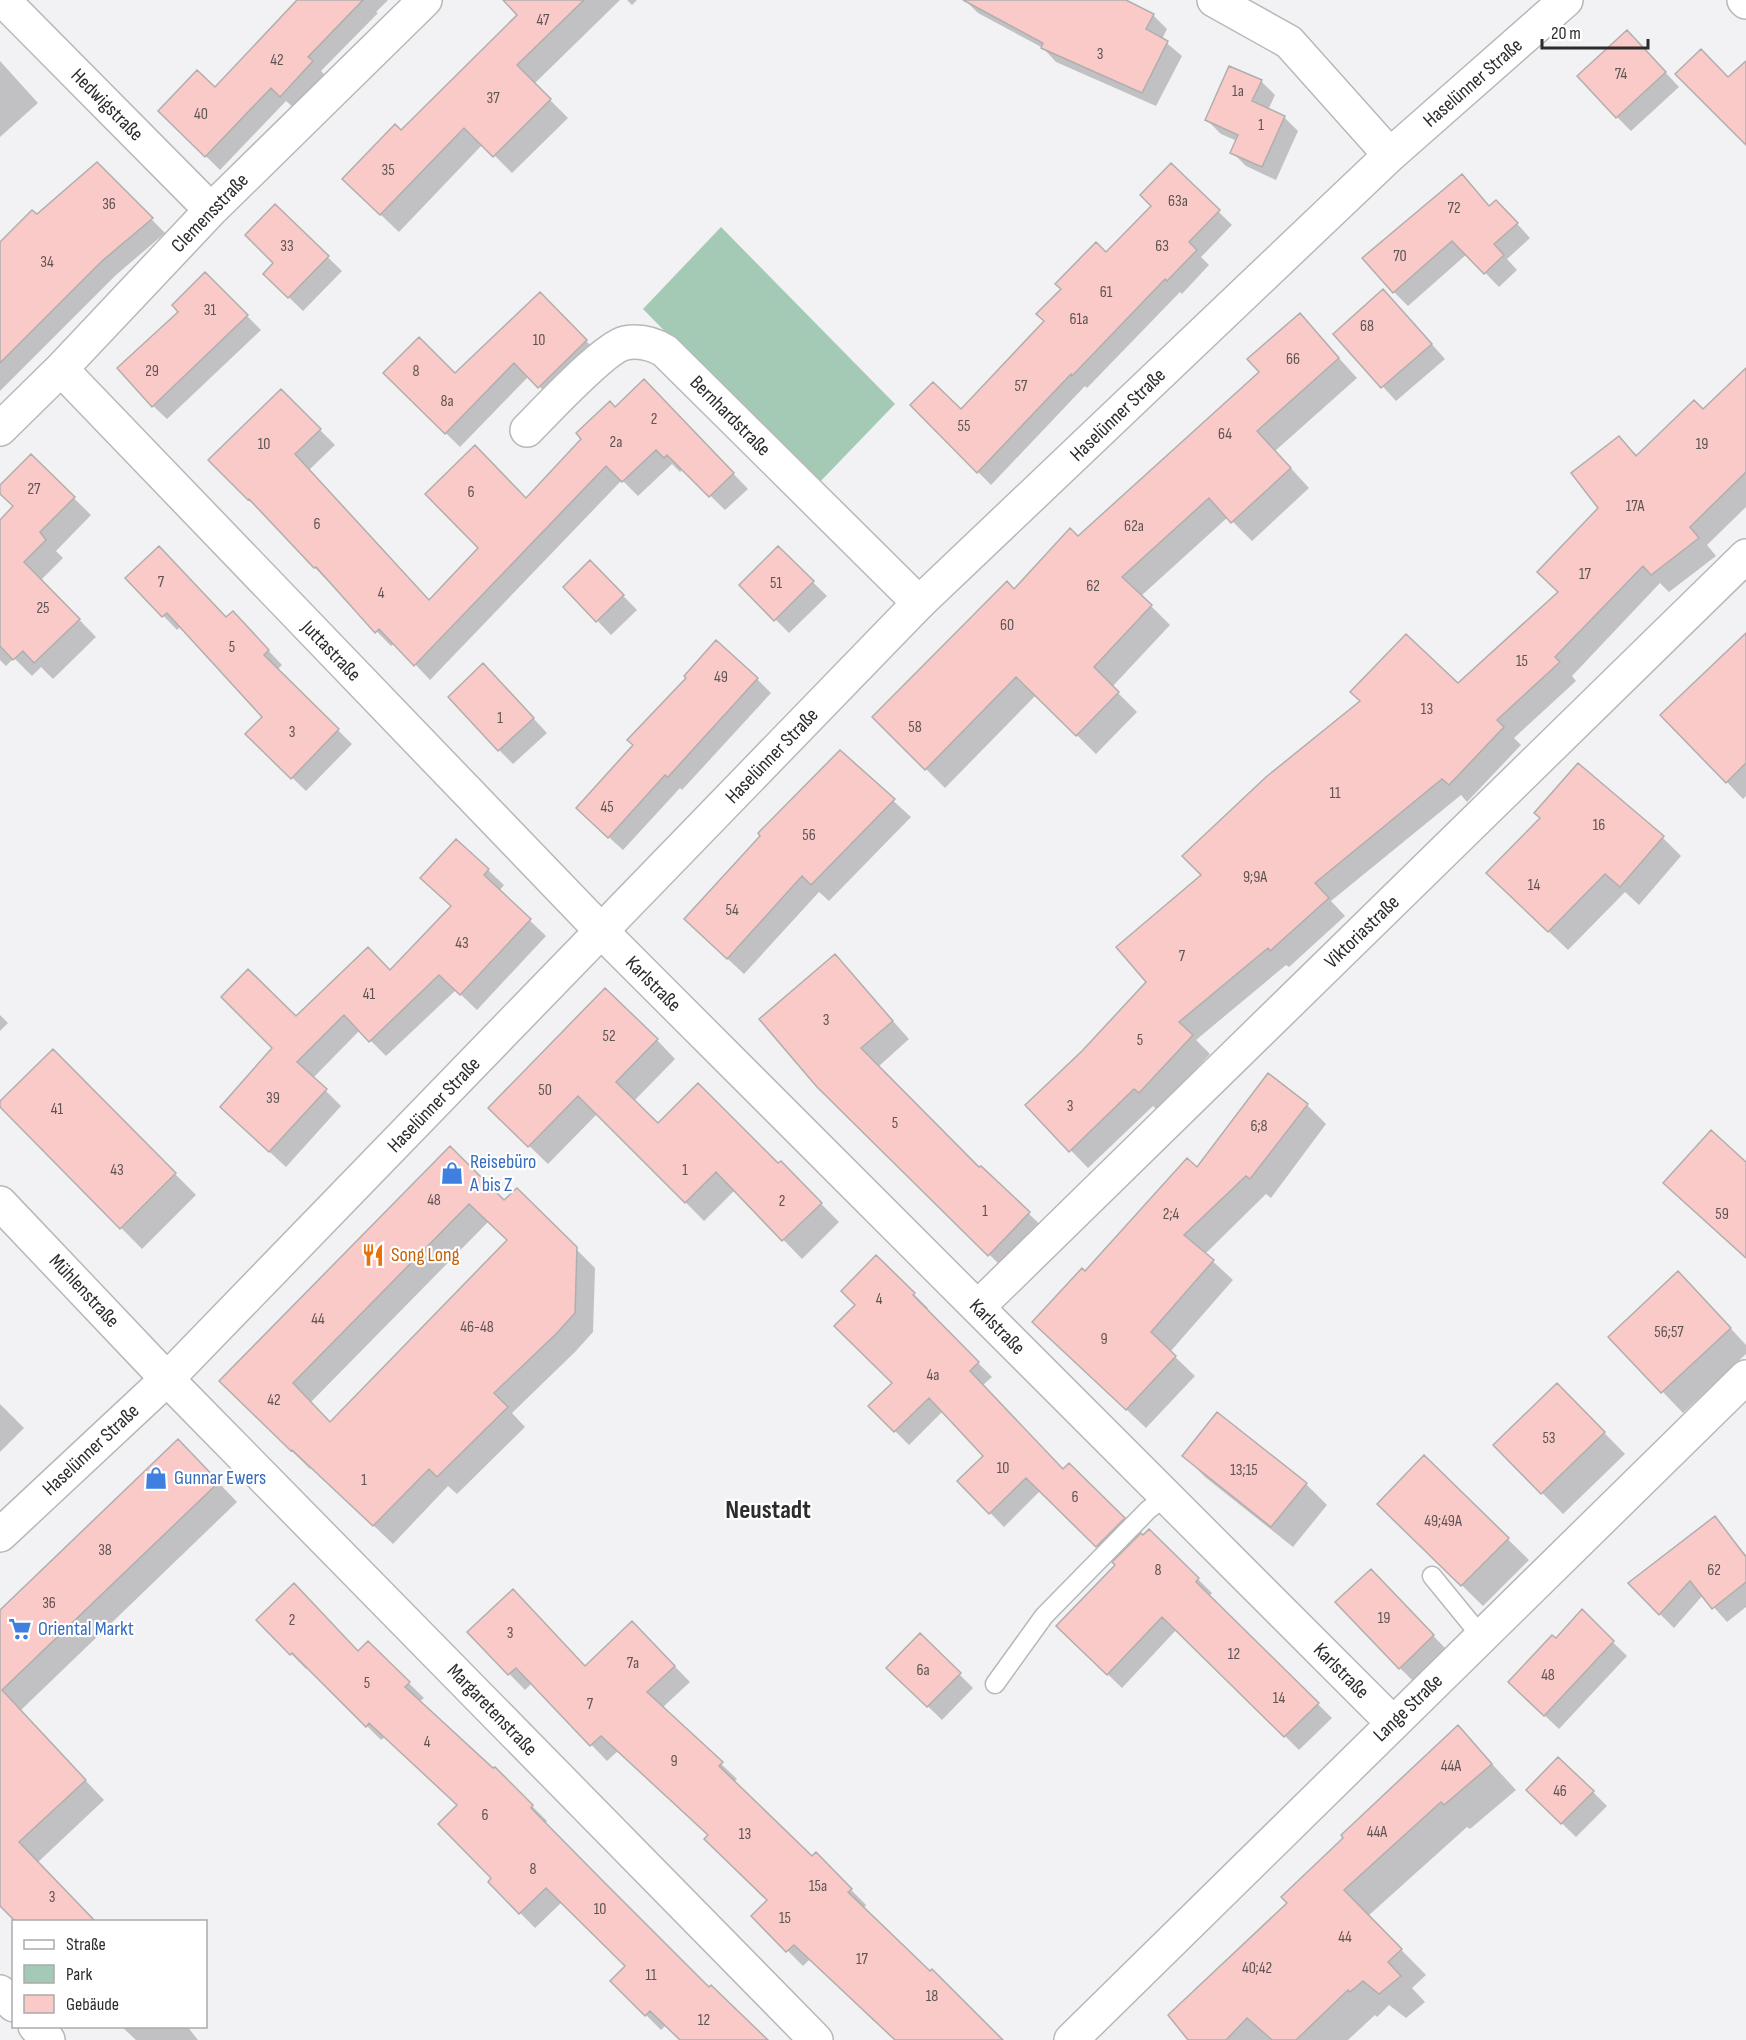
<svg xmlns="http://www.w3.org/2000/svg" width="1746" height="2040" font-family="'Sofia Sans Condensed',sans-serif">
<style>
.green{fill:#a4cab5}
.shadow{fill:#0003;fill-rule:evenodd}
.building{fill:#f9cac8;stroke:#b1aeae;stroke-width:1.5;fill-rule:evenodd}
.lines{fill:none;stroke-linecap:round;stroke-linejoin:round}
.service-casing{stroke:#b8b8ba;stroke-width:21}
.minor-casing{stroke:#b8b8ba;stroke-width:36}
.tertiary-casing{stroke:#b8b8ba;stroke-width:36}
.service{stroke:#fff;stroke-width:18}
.minor{stroke:#fff;stroke-width:33}
.tertiary{stroke:#fff;stroke-width:33}
.labels{text-anchor:middle;dominant-baseline:central;stroke-width:4.5;stroke-linejoin:round;paint-order:stroke}
.number-label{font-size:16px;fill:#5f5454}
.street-label{font-size:20px;fill:#2c2c2d;stroke:#fff}
.shop-label{font-size:20px;fill:#366cbe;stroke:#fff;text-anchor:start}
.food-label{font-size:20px;fill:#c56008;stroke:#fff;text-anchor:start}
.district-label{font-size:26px;font-weight:bold;fill:#2c2c2d;stroke:#fff}
</style>
<rect width="100%" height="100%" fill="#f2f2f4"/>
<path class="green" d="M721,227L895,404L816,486L643,309Z"/>
<path class="shadow" d="M299,0H388L376,12L378,13L321,71L326,76L295,109L286,101L220,170L160,111L215,89Z
M505,0H620L534,84L568,118L512,173L483,144L399,232L362,197L402,132L519,15Z
M627,0H637L632,5Z
M965,0H1123L1153,15L1167,29L1162,39L1182,56L1156,106L1056,62L1043,48L978,13Z
M1641,46L1679,87L1631,131L1617,117Z
M0,61L38,103L0,137Z
M1261,81L1275,95L1268,110L1284,117L1298,131L1276,180L1246,166L1232,152L1237,141L1221,134L1207,120Z
M97,164L165,233L116,275L0,391V245L37,216Z
M1171,165L1232,225L1201,257L1209,265L1182,294L1180,292L1087,388L1085,386L991,485L912,405L961,411L1106,254L1154,206Z
M1462,176L1490,207L1510,216L1530,238L1507,259L1517,270L1499,287L1467,254L1408,306L1394,292Z
M275,206L342,271L303,311L265,274L275,263Z
M205,274L261,330L167,419L153,406Z
M1397,305L1445,359L1396,401L1335,334Z
M554,308L600,355L553,400L529,376L460,447L385,373L455,375Z
M1300,315L1357,378L1275,451L1309,488L1252,541L1228,517L1141,596L1170,625L1112,687L1137,712L1096,754L1036,695L945,788L874,717L1014,591L1078,538L1261,372Z
M1746,370V507L1707,545L1716,556L1669,592L1660,583L1572,676L1576,681L1514,738L1521,745L1467,802L1461,795L1331,901L1345,916L1289,967L1286,965L1196,1040L1210,1054L1157,1110L1153,1106L1088,1168L1027,1105L1458,685L1560,593L1600,508L1619,438L1638,456L1703,411Z
M281,391L335,445L309,470L430,601L615,409L659,396L748,489L725,510L683,469L680,472L672,464L638,496L622,480L430,680L395,643L391,646L210,460Z
M31,456L91,515L56,551L63,558L41,580L96,637L53,679L41,667L32,676L14,658L6,666L0,660V522L15,506L0,492V487Z
M778,548L827,596L789,633L741,585Z
M604,576L637,610L611,635L565,587Z
M127,578L246,627L282,665L277,670L352,744L306,791L247,734L264,717L181,626L177,630Z
M1746,656V796L1743,799L1727,782Z
M497,679L547,733L513,764L499,750Z
M757,679L771,693L682,790L680,788L623,850L592,822Z
M840,752L911,817L829,901L819,892L744,974L703,936Z
M1663,838L1681,856L1639,905L1625,892L1568,950L1507,891Z
M488,870L504,885L499,891L546,936L477,1010L456,990L386,1056L360,1030L313,1078L341,1106L286,1167L237,1122L274,1048L296,1018L391,972Z
M835,956L909,1039L878,1067L979,1170L981,1168L1046,1230L1007,1272L818,1086Z
M0,1015L8,1023L0,1031Z
M657,1040L675,1059L634,1101L658,1125L779,1165L781,1163L839,1222L802,1259L735,1190L704,1221L598,1113L548,1164L490,1108Z
M53,1051L196,1195L142,1249L0,1105Z
M1307,1105L1326,1124L1271,1198L1266,1194L1205,1254L1233,1280L1170,1352L1195,1376L1146,1428L1034,1322L1197,1169Z
M450,1148L504,1202L517,1190L595,1268L593,1332L575,1352L512,1413L525,1427L457,1494L448,1486L393,1544L312,1467L310,1469L221,1381ZM489,1221L508,1241L331,1423L311,1402Z
M876,1257L928,1308L926,1310L992,1377L982,1386L1064,1470L1069,1465L1138,1533L1111,1559L1041,1490L1004,1527L959,1481L985,1456L943,1411L909,1445L870,1406L894,1383L857,1305Z
M1699,1294L1746,1345V1354L1683,1413L1610,1337Z
M0,1404L24,1428L0,1452Z
M1578,1406L1625,1454L1563,1514L1495,1445Z
M1184,1456L1306,1484L1327,1505L1293,1547L1205,1477Z
M1424,1457L1529,1560L1483,1606L1379,1504Z
M197,1460L237,1502L20,1711L104,1800L37,1863L0,1904V1612Z
M1715,1518L1746,1555V1607L1727,1622L1703,1595L1674,1628L1630,1584Z
M1149,1531L1212,1593L1209,1597L1332,1718L1299,1750L1177,1629L1122,1688L1072,1640Z
M1384,1585L1447,1650L1414,1682L1400,1668Z
M1582,1612L1627,1656L1559,1729L1524,1696L1556,1640Z
M258,1620L359,1652L368,1643L424,1698L419,1702L493,1770L495,1769L547,1821L545,1824L709,1989L766,2040H681L666,2025L661,2030L612,1981L627,1966L562,1902L535,1928L490,1882L494,1878L458,1805L385,1737L381,1740L308,1667L306,1669Z
M469,1632L585,1667L648,1639L690,1682L662,1708L737,1779L734,1782L812,1858L816,1854L866,1905L863,1909L1001,2040H897L877,2020L875,2022L810,1959L803,1966L753,1916L769,1900L710,1835L618,1751L607,1761L532,1683L525,1690Z
M920,1635L973,1688L942,1720L888,1668Z
M1458,1727L1516,1790L1470,1829L1467,1827L1368,1916L1426,1975L1412,1988L1425,2002L1406,2018L1389,2005L1377,2017L1375,2015L1348,2040H1190L1289,1903Z
M1593,1792L1607,1806L1576,1837L1542,1804Z
M121,2026H187L198,2040H136Z"/>
<path class="building" d="M297,0H363L308,57L313,61L280,97L271,88L205,157L158,111L197,70L215,87Z
M503,0H584L517,65L551,99L493,157L464,128L380,215L342,179L395,124L401,130L517,15Z
M963,0H1126L1154,14L1146,29L1168,41L1142,93L1041,48L1043,43Z
M1627,30L1666,72L1616,118L1577,76Z
M1701,49L1728,77L1746,61V145L1675,74Z
M1229,66L1262,80L1252,101L1285,116L1262,167L1230,153L1238,135L1205,120Z
M97,162L153,218L102,261L0,363V242L32,210L37,214Z
M1171,163L1220,210L1189,242L1197,250L1167,281L1165,279L1072,376L1071,374L977,473L910,405L933,382L961,409L1044,321L1036,314L1061,289L1055,284L1096,242L1106,252L1151,206L1140,195Z
M1462,174L1489,206L1496,200L1518,223L1494,244L1504,255L1484,274L1452,241L1393,293L1362,258Z
M275,204L329,256L288,298L263,274L273,263L245,235Z
M205,272L248,315L152,407L117,368L178,312L172,305Z
M1383,289L1432,344L1381,388L1333,334Z
M540,292L587,340L538,388L514,363L445,434L383,373L419,337L455,373Z
M1300,313L1339,358L1257,431L1291,468L1231,523L1209,498L1122,577L1152,605L1094,667L1119,692L1076,736L1016,677L925,770L872,717L1007,581L1014,589L1070,528L1078,536L1259,372L1247,359Z
M1746,368V472L1690,527L1699,538L1651,575L1643,566L1555,657L1560,662L1497,720L1504,727L1449,785L1442,779L1315,883L1329,898L1270,951L1268,948L1179,1022L1193,1035L1139,1093L1134,1089L1069,1152L1025,1105L1082,1051L1146,982L1116,947L1201,875L1182,856L1266,777L1360,701L1350,692L1406,634L1458,683L1558,592L1537,572L1598,508L1571,473L1619,436L1636,456L1694,400L1703,409Z
M644,379L734,473L709,497L667,455L664,458L656,450L622,482L606,466L414,666L379,629L375,633L316,567L314,568L249,499L248,500L208,460L281,389L321,429L295,454L429,600L478,548L425,494L475,445L526,498L581,439L576,433L610,401L615,407Z
M31,454L75,497L40,532L46,540L24,562L80,619L34,663L23,651L13,660L0,646V520L13,506L0,494V485Z
M159,546L226,617L233,611L269,650L264,655L339,729L291,779L245,734L262,717L167,613L162,617L125,578Z
M778,546L814,581L774,621L739,585Z
M590,560L624,595L596,622L563,587Z
M1746,633V763L1726,783L1660,715Z
M716,640L758,678L668,777L665,775L608,838L576,808L633,745L627,740L686,678L684,676Z
M483,663L534,718L498,751L448,697Z
M840,750L895,799L811,885L802,876L727,959L684,919L760,836L758,833Z
M1578,763L1664,836L1620,887L1605,874L1548,932L1486,873L1540,818L1534,813Z
M456,839L489,869L484,875L531,919L460,995L439,975L369,1042L344,1015L297,1062L327,1089L269,1152L220,1107L272,1048L221,997L248,969L296,1016L368,947L390,970L451,906L420,878Z
M835,954L893,1021L861,1048L979,1167L981,1166L1030,1212L988,1256L817,1087L759,1019Z
M605,988L658,1039L616,1082L658,1123L698,1083L778,1163L781,1161L822,1203L782,1241L716,1172L685,1203L578,1096L528,1147L488,1108Z
M53,1049L176,1173L120,1229L0,1107V1101Z
M1268,1073L1308,1104L1250,1179L1246,1176L1184,1235L1214,1260L1151,1332L1176,1356L1126,1410L1032,1322L1082,1268L1085,1271L1187,1158L1197,1167Z
M1711,1130L1746,1162V1258L1663,1183Z
M450,1146L504,1200L517,1188L577,1247L575,1313L556,1334L494,1393L508,1407L437,1477L429,1469L373,1526L292,1450L291,1451L219,1381ZM469,1204L507,1240L330,1422L293,1383Z
M876,1255L915,1293L913,1295L979,1362L970,1371L1063,1469L1069,1463L1125,1518L1096,1547L1026,1478L989,1514L957,1481L983,1456L929,1398L894,1432L868,1406L892,1383L834,1326L855,1305L841,1291Z
M1678,1271L1731,1328L1661,1393L1608,1337Z
M1557,1383L1605,1432L1541,1494L1493,1445Z
M1217,1412L1307,1483L1271,1527L1182,1456Z
M178,1439L219,1482L2,1690L86,1780L19,1842L96,1922H16L0,1906V1610Z
M1424,1455L1509,1538L1461,1586L1377,1504Z
M1715,1516L1746,1557V1582L1712,1609L1690,1581L1659,1615L1628,1583Z
M1149,1529L1199,1578L1196,1582L1319,1703L1284,1737L1162,1617L1107,1675L1056,1626L1115,1565L1112,1562L1141,1533L1143,1535Z
M1371,1569L1434,1635L1399,1669L1335,1602Z
M294,1583L358,1651L368,1641L410,1682L405,1687L493,1768L495,1767L533,1805L531,1808L599,1877L709,1987L711,1985L768,2040H680L650,2011L645,2016L610,1981L625,1966L546,1888L519,1914L488,1882L491,1878L438,1824L457,1805L369,1723L366,1727L292,1653L290,1655L256,1620Z
M513,1589L585,1666L632,1621L675,1666L647,1692L723,1762L719,1766L812,1856L816,1852L852,1889L848,1892L930,1971L932,1969L1003,2040H895L794,1945L786,1952L751,1916L767,1900L704,1839L708,1835L601,1736L590,1746L516,1668L508,1675L467,1632Z
M1582,1609L1614,1641L1544,1716L1508,1682L1552,1635L1556,1638Z
M920,1633L961,1673L927,1707L886,1668Z
M1458,1725L1492,1764L1444,1805L1441,1802L1344,1890L1402,1949L1388,1962L1401,1976L1379,1994L1363,1981L1350,1992L1348,1990L1296,2040H1272L1247,2018L1226,2040H1188L1168,2015L1287,1903L1281,1897L1343,1838L1341,1835Z
M1558,1757L1594,1791L1561,1824L1526,1790Z"/>
<g class="lines">
<g class="service-casing">
<path id="service" d="M1432,1576L1481,1636
M995,1684L1044,1616L1148,1510L1166,1496"/>
</g>
<g class="minor-casing">
<path id="minor" d="M3,0L211,210
M1744,0L1746,2
M61,369L616,946L1392,1722
M0,429L61,369L211,210L425,0
M527,430C545,412 604,348 625,343C640,340 652,343 665,351L919,603
M0,1203L167,1379L816,2040
M978,1307L1746,556
M0,1992L14,2005
M35,2026L48,2040
M1071,2040L1746,1377"/>
</g>
<g class="tertiary-casing">
<path id="tertiary" d="M1214,0L1289,42L1390,155
M0,1535L167,1379L919,603L1390,155L1566,0"/>
</g>
<use href="#service" class="service"/>
<use href="#minor" class="minor"/>
<use href="#tertiary" class="tertiary"/>
</g>
<defs>
<g id="shop-bare" transform="scale(1.8)"><path d="M-5-2.5h2.3a2.7 3.5 0 0 1 5.4 0H5L5.5 6h-11ZM-1.5-2.5h3a1.5 2.3 0 0 0-3 0Z" fill="#3f7fe0" stroke="#fff" stroke-width="2.5" paint-order="stroke"/></g>
<g id="restaurant-bare" transform="scale(1.8)"><path d="M-5-6h1v4h1v-4h1v4h1v-4h1v5L-1.5 .5V6h-2V.5L-5-1ZM5-6V6H3V1.5H1.5Q1.5-4 5-6Z" fill="#e8710a" stroke="#fff" stroke-width="2.5" paint-order="stroke"/></g>
<g id="supermarket-bare" transform="scale(1.8)"><path d="M-6-5.5h2.5l.6 2H6L4.5 2H-2.5L-4.4-4H-6ZM-1.5 3.2a1.3 1.3 0 1 0 .1 0ZM3 3.2a1.3 1.3 0 1 0 .1 0Z" fill="#3f7fe0" stroke="#fff" stroke-width="2.5" paint-order="stroke"/></g>
</defs>
<g fill-rule="evenodd">
<use href="#shop-bare" x="452" y="1173"/>
<use href="#restaurant-bare" x="373" y="1255"/>
<use href="#shop-bare" x="156" y="1478"/>
<use href="#supermarket-bare" x="20" y="1629"/>
</g>
<g class="labels">
<g class="number-label">
<text x="543" y="20">47</text>
<text x="1100" y="54">3</text>
<text x="277" y="60">42</text>
<text x="1621" y="74">74</text>
<text x="1238" y="91">1a</text>
<text x="493" y="98">37</text>
<text x="201" y="114">40</text>
<text x="1261" y="125">1</text>
<text x="388" y="170">35</text>
<text x="1178" y="201">63a</text>
<text x="109" y="204">36</text>
<text x="1454" y="208">72</text>
<text x="287" y="246">33</text>
<text x="1162" y="246">63</text>
<text x="1400" y="256">70</text>
<text x="47" y="262">34</text>
<text x="1106" y="292">61</text>
<text x="210" y="310">31</text>
<text x="1079" y="319">61a</text>
<text x="1367" y="326">68</text>
<text x="539" y="340">10</text>
<text x="1293" y="359">66</text>
<text x="152" y="371">29</text>
<text x="416" y="371">8</text>
<text x="1021" y="386">57</text>
<text x="447" y="401">8a</text>
<text x="654" y="419">2</text>
<text x="964" y="426">55</text>
<text x="1225" y="434">64</text>
<text x="616" y="442">2a</text>
<text x="264" y="444">10</text>
<text x="1702" y="444">19</text>
<text x="34" y="489">27</text>
<text x="471" y="492">6</text>
<text x="1635" y="506">17A</text>
<text x="317" y="524">6</text>
<text x="1134" y="526">62a</text>
<text x="1585" y="574">17</text>
<text x="161" y="582">7</text>
<text x="776" y="583">51</text>
<text x="1093" y="586">62</text>
<text x="381" y="593">4</text>
<text x="43" y="608">25</text>
<text x="1007" y="625">60</text>
<text x="232" y="647">5</text>
<text x="1522" y="661">15</text>
<text x="721" y="677">49</text>
<text x="1427" y="709">13</text>
<text x="500" y="718">1</text>
<text x="915" y="727">58</text>
<text x="292" y="732">3</text>
<text x="1335" y="793">11</text>
<text x="607" y="807">45</text>
<text x="1599" y="825">16</text>
<text x="809" y="835">56</text>
<text x="1255" y="877">9;9A</text>
<text x="1534" y="885">14</text>
<text x="732" y="910">54</text>
<text x="462" y="943">43</text>
<text x="1182" y="956">7</text>
<text x="369" y="994">41</text>
<text x="826" y="1020">3</text>
<text x="609" y="1036">52</text>
<text x="1140" y="1040">5</text>
<text x="545" y="1090">50</text>
<text x="273" y="1098">39</text>
<text x="1070" y="1106">3</text>
<text x="57" y="1109">41</text>
<text x="895" y="1123">5</text>
<text x="1259" y="1126">6;8</text>
<text x="117" y="1170">43</text>
<text x="685" y="1170">1</text>
<text x="434" y="1200">48</text>
<text x="782" y="1201">2</text>
<text x="985" y="1211">1</text>
<text x="1171" y="1214">2;4</text>
<text x="1722" y="1214">59</text>
<text x="879" y="1299">4</text>
<text x="318" y="1319">44</text>
<text x="477" y="1327">46-48</text>
<text x="1669" y="1332">56;57</text>
<text x="1104" y="1339">9</text>
<text x="933" y="1375">4a</text>
<text x="274" y="1400">42</text>
<text x="1549" y="1438">53</text>
<text x="1003" y="1468">10</text>
<text x="1244" y="1470">13;15</text>
<text x="364" y="1480">1</text>
<text x="1075" y="1497">6</text>
<text x="1443" y="1521">49;49A</text>
<text x="105" y="1550">38</text>
<text x="1158" y="1570">8</text>
<text x="1714" y="1570">62</text>
<text x="49" y="1603">36</text>
<text x="1384" y="1618">19</text>
<text x="292" y="1620">2</text>
<text x="510" y="1633">3</text>
<text x="1234" y="1654">12</text>
<text x="633" y="1663">7a</text>
<text x="923" y="1670">6a</text>
<text x="1548" y="1675">48</text>
<text x="367" y="1683">5</text>
<text x="1279" y="1698">14</text>
<text x="590" y="1704">7</text>
<text x="427" y="1742">4</text>
<text x="674" y="1761">9</text>
<text x="1451" y="1766">44A</text>
<text x="1560" y="1791">46</text>
<text x="485" y="1815">6</text>
<text x="1377" y="1832">44A</text>
<text x="745" y="1834">13</text>
<text x="533" y="1869">8</text>
<text x="818" y="1886">15a</text>
<text x="52" y="1897">3</text>
<text x="600" y="1909">10</text>
<text x="785" y="1918">15</text>
<text x="1345" y="1937">44</text>
<text x="862" y="1959">17</text>
<text x="1257" y="1968">40;42</text>
<text x="651" y="1975">11</text>
<text x="932" y="1996">18</text>
<text x="704" y="2020">12</text>
</g>
<g class="street-label">
<text transform="translate(1473 83) rotate(-41)">Haselünner Straße</text>
<text transform="translate(107 105) rotate(45)">Hedwigstraße</text>
<text transform="translate(210 213) rotate(-46)">Clemensstraße</text>
<text transform="translate(1118 415) rotate(-44)">Haselünner Straße</text>
<text transform="translate(730 416) rotate(45)">Bernhardstraße</text>
<text transform="translate(331 651) rotate(46)">Juttastraße</text>
<text transform="translate(772 756) rotate(-46)">Haselünner Straße</text>
<text transform="translate(1362 932) rotate(-44)">Viktoriastraße</text>
<text transform="translate(653 984) rotate(45)">Karlstraße</text>
<text transform="translate(434 1105) rotate(-46)">Haselünner Straße</text>
<text transform="translate(84 1291) rotate(47)">Mühlenstraße</text>
<text transform="translate(997 1327) rotate(45)">Karlstraße</text>
<text transform="translate(91 1450) rotate(-43)">Haselünner Straße</text>
<text transform="translate(1341 1671) rotate(45)">Karlstraße</text>
<text transform="translate(1408 1708) rotate(-44)">Lange Straße</text>
<text transform="translate(492 1710) rotate(46)">Margaretenstraße</text>
</g>
<g class="shop-label">
<text x="470" y="1162">Reisebüro<tspan x="470" dy="23">A bis Z</tspan></text>
<text x="174" y="1478">Gunnar Ewers</text>
<text x="38" y="1629">Oriental Markt</text>
</g>
<g class="food-label">
<text x="391" y="1255">Song Long</text>
</g>
<g class="district-label">
<text x="768" y="1510">Neustadt</text>
</g>
</g>
<rect x="12" y="1920" width="195" height="108" fill="#ffffff" stroke="#ababab" stroke-width="1.5"/>
<rect x="24" y="1940" width="30" height="9" fill="#ffffff" stroke="#ababab" stroke-width="1.5"/>
<text x="66" y="1950" font-size="18" fill="#2c2c2d">Straße</text>
<rect x="24" y="1965" width="30" height="18" fill="#a4cab5" stroke="#ababab" stroke-width="1.5"/>
<text x="66" y="1980" font-size="18" fill="#2c2c2d">Park</text>
<rect x="24" y="1995" width="30" height="18" fill="#f9cac8" stroke="#ababab" stroke-width="1.5"/>
<text x="66" y="2010" font-size="18" fill="#2c2c2d">Gebäude</text>
<path d="M1542 39v9h106v-9" fill="none" stroke="#2c2c2d" stroke-width="3"/>
<text x="1551" y="39" font-size="18" fill="#2c2c2d" stroke="#ffffff" stroke-width="4.5" paint-order="stroke">20 m</text>
</svg>
